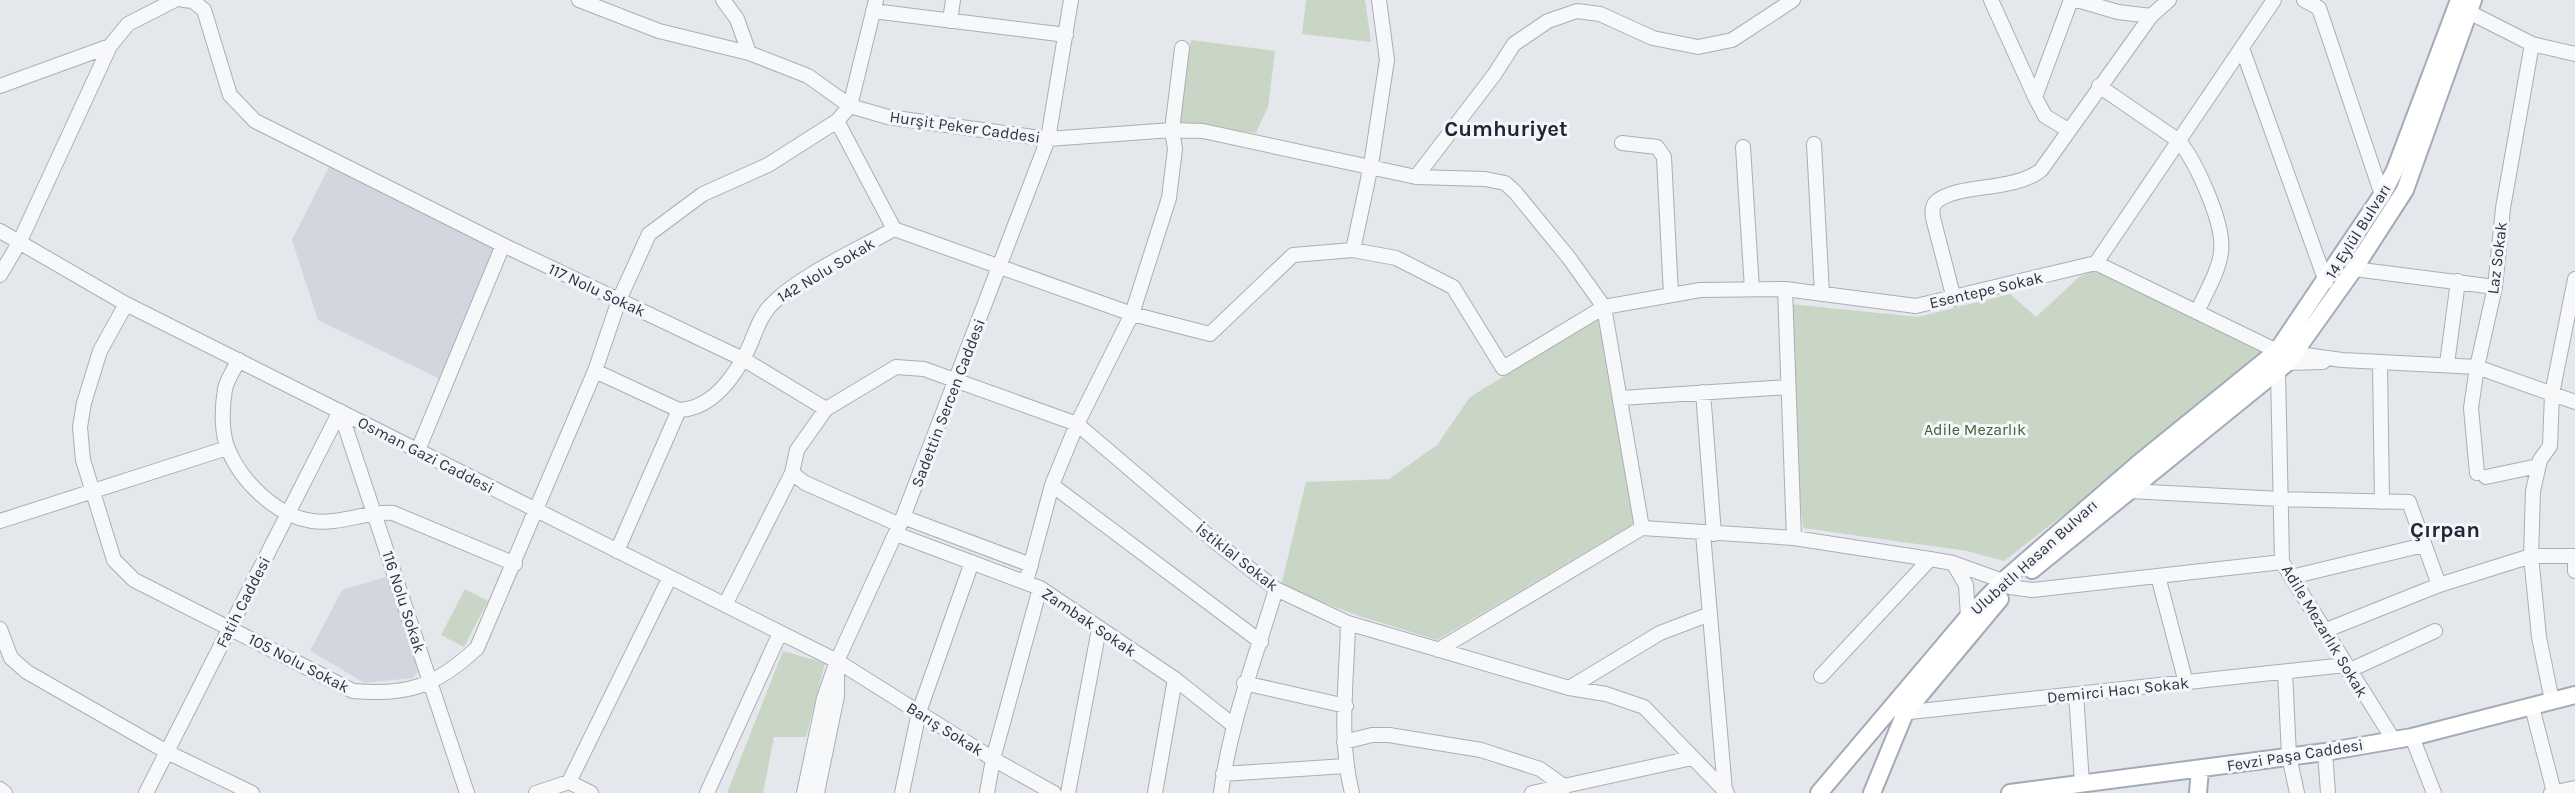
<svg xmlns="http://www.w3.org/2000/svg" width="2575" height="793" font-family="Karla,sans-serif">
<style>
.built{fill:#d2d6de}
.green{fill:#c9d6c5}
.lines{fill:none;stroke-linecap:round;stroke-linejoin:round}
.minor-casing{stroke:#a9aeb7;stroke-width:16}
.major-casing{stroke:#a3abb8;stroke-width:20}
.minor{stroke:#f7f8fa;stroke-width:14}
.major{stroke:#fff;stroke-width:16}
.labels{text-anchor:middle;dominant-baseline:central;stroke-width:6;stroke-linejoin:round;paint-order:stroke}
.street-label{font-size:16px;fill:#2b3445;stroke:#f4f6f9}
.park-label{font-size:16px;fill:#3f6138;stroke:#f4f6f9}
.district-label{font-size:22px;font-weight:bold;fill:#1d2536;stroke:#f4f6f9}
</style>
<rect width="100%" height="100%" fill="#e4e7ec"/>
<path class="built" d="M330,165L496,249L440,379L318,320L292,240Z
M389,576L418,672L412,678L365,683L310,651L342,590Z"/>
<path class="green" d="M1306,0H1365L1371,42L1302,34Z
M1191,40L1275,51L1268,107L1256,133L1180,123Z
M2096,269L2272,352L2004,561L1967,551L1803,528L1789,379L1790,304L1918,317L2010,294L2036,317L2079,277Z
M1599,318L1635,523L1437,640L1356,615L1281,586L1306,482L1389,479L1437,445L1470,397Z
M465,589L488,601L464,647L441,635Z
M783,651L825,663L806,737H774L763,793H727Z"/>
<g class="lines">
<g class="minor-casing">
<path id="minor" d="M183,0L193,1L204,10L230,95L255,121L503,245L743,359L826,409L896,367L924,369L1077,424L1052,485L1026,582
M579,0L659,31L749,53L808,76L850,106L888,117L1048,139L1172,130L1203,131L1416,177L1485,179L1505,183L1515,192L1569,258L1604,307L1642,528
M723,0L737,19L749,53
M1991,0L2035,97
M2077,0L2118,12L2151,16
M2304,0L2319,8L2382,195
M2461,8L2532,44L2575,54
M873,11L1066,35
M950,21L953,0
M1182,48L1172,130L1175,149L1169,198L1132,314L1077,424L1218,544L1276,589L1348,623L1569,688L1606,694L1644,707L1727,793
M2242,48L2326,282
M0,86L110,46
M2099,86L2179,141C2196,162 2225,224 2221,252C2219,271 2205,294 2197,312
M837,121L894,229L1132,314L1210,334L1293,255L1353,250L1396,258L1453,287L1503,368L1604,307L1700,290L1785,289L1916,306L2096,263L2277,351L2342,360L2477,367L2575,402
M2068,130L2045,116L2035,97L2071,0
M1622,143L1657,147L1664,157L1671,295
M1814,144L1822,294
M1743,147L1752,289
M1416,177L1494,75L1514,44L1548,21L1577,11L1600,14L1653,38L1698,47L1732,40L1793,0
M0,231L126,304L837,661L993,759L1054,793
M1353,250L1371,165L1387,60L1379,0
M2096,263L2274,0
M2354,269L2495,287
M0,275L19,243L110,46L128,24L175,0
M1785,289L1794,538
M1954,299L1933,218C1932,212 1932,205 1937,201C1960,183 2013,192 2041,170L2151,16L2169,0
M126,304L100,351L84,403L80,427L83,460L114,560L134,580L353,691C408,696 436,686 477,648L595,371L619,300L649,234L703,194L768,165L837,121L850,106L876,0
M2282,357L2287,363L2323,362
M239,360C234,369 227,380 225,389C222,407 221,432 228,449C241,481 276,516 312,521C340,525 365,511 393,513L515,564
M2380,363L2382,502
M2447,364L2458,281
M595,371L679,410
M2278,372L2282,562L2393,739
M1703,392L1714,534
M1621,398L1788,387
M340,411L467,793
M418,450L503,245
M792,473L805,483L900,525
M2477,473L2471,408L2477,367L2495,287L2503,208L2532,44
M2486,477L2538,466
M1052,485L1261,642
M2130,491L2280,499L2409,502L2439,585
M903,517L1031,565
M0,521L227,448
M1703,533L1725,791
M896,534L1040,588L1175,679L1233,725
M617,551L679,410C708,409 729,384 743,359C754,341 757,318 773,303C804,273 856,251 894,229
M2575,556V571
M1953,563L1966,585L1968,617
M2158,576L2186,683
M2291,577L2424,545
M725,605L792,473L797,450L826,409
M1348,623C1347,679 1338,738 1352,793
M0,629L11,658L27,672L167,752L252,793
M2324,631L2439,585L2531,556H2573
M1438,650L1642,528L1794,538L1930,559L1953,563L2003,581L2010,587L2032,590L2282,562
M2348,671L2435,631
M2285,672L2289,756L2297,793
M1821,676L1930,559
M1244,683L1346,706
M1569,688L1660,633L1710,614
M2076,694L2082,783
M2552,701L2539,637L2531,556L2533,491L2540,460L2550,446L2552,394L2575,279
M2532,707L2554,792
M1901,713L2345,665
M2412,737L2434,793
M1344,742L1372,735H1389L1481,750L1540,769L1565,787
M2325,752L2328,793
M1223,774L1345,766
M569,782L670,577
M0,789L5,793
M146,793L340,411
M536,793L569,782L591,793
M707,793L780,633
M804,793L824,698L837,661L903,517L1048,139L1071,0
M817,793L837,696V672
M902,793L919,712L972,562
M987,793L993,759L1040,588
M1068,793L1099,629
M1155,793L1175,679
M1221,793C1230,722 1256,657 1276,589
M1532,793L1692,758
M2551,793L2575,788"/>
</g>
<g class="major-casing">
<path id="major" d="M2032,570L2287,363L2354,269L2405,190L2473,0
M1819,793L1968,617L2003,581L2139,463L2277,351L2382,195L2395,170L2459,0
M1872,793L1905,713L2000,599
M2010,793L2325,752L2412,737L2575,695
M2198,793L2200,769"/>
</g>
<use href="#minor" class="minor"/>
<use href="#major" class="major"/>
</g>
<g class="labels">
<g class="street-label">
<text transform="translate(965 127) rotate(8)">Hurşit Peker Caddesi</text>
<text transform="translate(2358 231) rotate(-58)">14 Eylül Bulvarı</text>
<text transform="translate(2497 258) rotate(-83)">Laz Sokak</text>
<text transform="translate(826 270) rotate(-31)">142 Nolu Sokak</text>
<text transform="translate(597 290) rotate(25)">117 Nolu Sokak</text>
<text transform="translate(1986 290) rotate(-13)">Esentepe Sokak</text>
<text transform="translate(948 403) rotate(-69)">Sadettin Sercen Caddesi</text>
<text transform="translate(426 455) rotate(27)">Osman Gazi Caddesi</text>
<text transform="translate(1237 557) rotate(38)">İstiklal Sokak</text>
<text transform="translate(2034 557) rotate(-42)">Ulubatlı Hasan Bulvarı</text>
<text transform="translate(243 602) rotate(-63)">Fatih Caddesi</text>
<text transform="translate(404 602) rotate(72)">116 Nolu Sokak</text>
<text transform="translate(1089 622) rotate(34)">Zambak Sokak</text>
<text transform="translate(2325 631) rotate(59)">Adile Mezarlık Sokak</text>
<text transform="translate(299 663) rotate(27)">105 Nolu Sokak</text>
<text transform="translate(2118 690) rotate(-6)">Demirci Hacı Sokak</text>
<text transform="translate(945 729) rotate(32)">Barış Sokak</text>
<text transform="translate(2295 755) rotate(-9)">Fevzi Paşa Caddesi</text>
</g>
<g class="park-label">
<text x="1975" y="429">Adile Mezarlık</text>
</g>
<g class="district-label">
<text x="1506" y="129">Cumhuriyet</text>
<text x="2445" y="530">Çırpan</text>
</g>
</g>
</svg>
